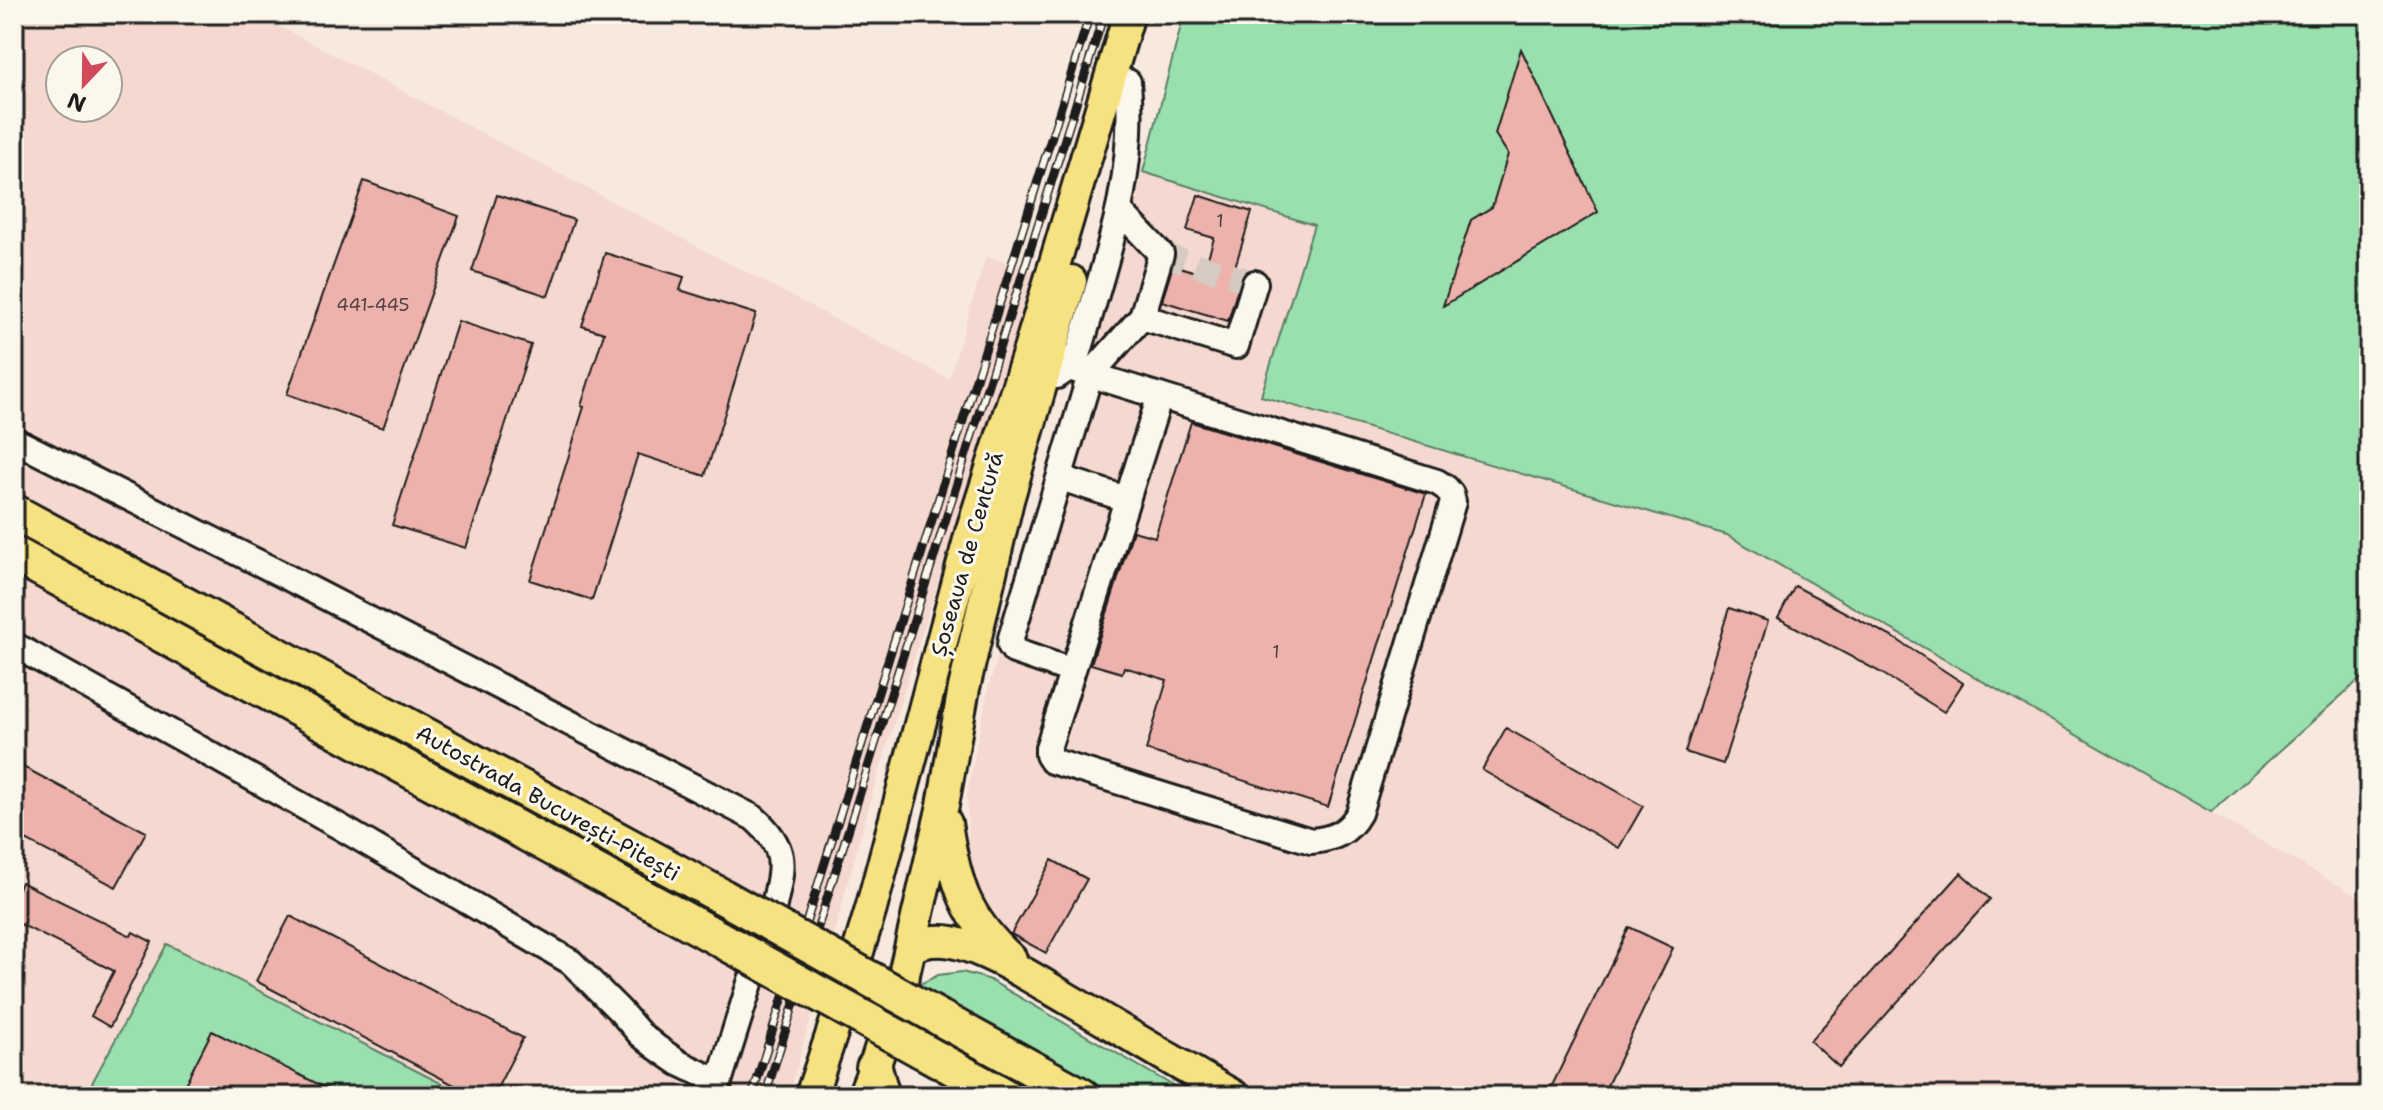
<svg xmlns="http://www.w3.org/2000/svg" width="2383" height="1110" font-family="'Shantell Sans',sans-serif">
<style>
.built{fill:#f5d8cf;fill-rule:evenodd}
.green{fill:#99e0ae;stroke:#5a7e65;stroke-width:2}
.building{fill:#edb2ab;stroke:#1c1c1c;stroke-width:2}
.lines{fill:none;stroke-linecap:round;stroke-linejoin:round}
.minor-tunnel{stroke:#d7cac2;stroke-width:24;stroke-dasharray:24 12;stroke-linecap:butt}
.minor-casing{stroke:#1c1c1c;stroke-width:30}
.major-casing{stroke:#1c1c1c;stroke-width:36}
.highway-casing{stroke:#1c1c1c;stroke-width:40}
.minor{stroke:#fbf7ec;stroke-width:24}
.major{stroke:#f7e281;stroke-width:30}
.highway{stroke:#f7e281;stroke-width:34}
.rail-casing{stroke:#1c1c1c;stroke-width:9}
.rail{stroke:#fbf7ec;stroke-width:6;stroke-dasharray:18;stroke-linecap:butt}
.highway-bridge-casing{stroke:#1c1c1c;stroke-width:40;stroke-linecap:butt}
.highway-bridge{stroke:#f7e281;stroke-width:34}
.labels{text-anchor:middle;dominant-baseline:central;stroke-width:6;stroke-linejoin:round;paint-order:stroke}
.number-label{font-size:18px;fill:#504240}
.street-label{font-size:22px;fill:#1c1c1c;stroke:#fbf7ec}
</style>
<rect width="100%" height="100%" fill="#f8e9df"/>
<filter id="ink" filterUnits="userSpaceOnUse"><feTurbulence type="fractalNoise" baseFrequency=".0125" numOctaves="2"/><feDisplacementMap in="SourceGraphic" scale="16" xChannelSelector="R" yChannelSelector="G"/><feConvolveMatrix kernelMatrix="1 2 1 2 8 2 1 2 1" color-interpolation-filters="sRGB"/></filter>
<g filter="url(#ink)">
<path class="built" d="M14,14H256L949,379L986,256L1034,272L872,795L789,1096H466L167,945L85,1096H14ZM60,60H108V108H60Z
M1143,172L1314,225L1262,396L1727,535L2369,903V1096H1269L1025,956L999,932L974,890L968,847L967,795L988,689Z"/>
<path class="green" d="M1184,14H2369V671L2211,812L1727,535L1261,396L1314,225L1143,172Z
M167,944L466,1096H85Z
M962,972L988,979L1191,1096H1116L916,986L938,975Z"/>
<path class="building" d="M1521,49L1598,212L1443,306L1471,220L1492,207L1508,154L1495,134Z
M364,181L459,216L383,428L287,394Z
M497,195L574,220L548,296L472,271Z
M1198,195L1252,212L1230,283L1239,285L1228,321L1162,301L1173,265L1203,274L1214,238L1187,230Z
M605,253L684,277L680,290L756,314L705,476L638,454L592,600L530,580L584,407L581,406L604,333L582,326Z
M458,321L531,345L466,548L392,525Z
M1191,422L1426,494L1328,807L1146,750L1167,680L1124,667L1122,673L1091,664L1133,531L1155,537Z
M1795,586L1896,639L1963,683L1944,712L1880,672L1778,618Z
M1729,608L1768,621L1723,764L1685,752Z
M1506,728L1643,806L1619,848L1482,770Z
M14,762L146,832L116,887L14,834Z
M1052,860L1087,879L1046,953L1011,934Z
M1961,873L1990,899L1839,1067L1810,1041Z
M21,882L131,936L133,932L152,942L110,1027L91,1016L114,971L14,921V897Z
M290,916L523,1038L493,1096H475L256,981Z
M1629,927L1673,948L1602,1096H1547Z
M212,1031L342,1096H179Z"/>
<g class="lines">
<path class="minor-tunnel" d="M1161,254L1255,283"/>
<g class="minor-casing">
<path id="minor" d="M1142,317L1236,346L1255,283
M1069,368L1437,482L1446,488L1451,494L1453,502L1359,813C1348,833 1333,839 1311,841L1052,761L1048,755V748L1160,396
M1057,376L1069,368L1079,352C1105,262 1137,177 1128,82
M14,440L281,574L754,818C790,850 782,867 773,910L719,1082L712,1096
M1061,478L1126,499
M14,645L342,828L571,962L620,1011L640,1034L656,1047L679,1063L719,1082
M1072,671L1014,651L1010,645L1011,638L1090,375L1142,317L1161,254L1119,210"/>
</g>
<g class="major-casing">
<path id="major" d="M946,823C955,883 965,918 1011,959
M910,948C924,941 936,939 952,942C988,949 1035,980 1068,999C1123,1031 1178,1064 1234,1096
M811,1096L846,991L871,909L971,532L1029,350L1129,14
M863,1096L874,1068L904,974L943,805L964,688L1008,500L1071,281"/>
</g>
<g class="highway-casing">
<path id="highway" d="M14,512L723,897
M14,554L707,932
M940,1018L1082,1096
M921,1050L1004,1096
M874,1068L882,1096"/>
</g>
<use href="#minor" class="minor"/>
<use href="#major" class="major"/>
<use href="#highway" class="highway"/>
<g class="rail-casing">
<path id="rail" d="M752,1096L1090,14
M765,1096L1104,14"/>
</g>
<use href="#rail" class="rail"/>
<g class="highway-bridge-casing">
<path id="highway-bridge" d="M723,897L940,1018
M707,932L921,1050"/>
</g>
<use href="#highway-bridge" class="highway-bridge"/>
</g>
</g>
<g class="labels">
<g class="number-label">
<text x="1220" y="221">1</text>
<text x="373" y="305">441-445</text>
<text x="1276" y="652">1</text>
</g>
<g class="street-label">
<text transform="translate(967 554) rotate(-74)">Șoseaua de Centură</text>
<text transform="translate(548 803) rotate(29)">Autostrada București-Pitești</text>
</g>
</g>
<rect width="2383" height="1110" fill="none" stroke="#fbf7ec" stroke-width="48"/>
<rect x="24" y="24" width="2335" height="1062" fill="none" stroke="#1c1c1c" stroke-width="3" filter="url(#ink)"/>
<g transform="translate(84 84) rotate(202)"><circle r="38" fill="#fbf7ec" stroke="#a29f99" stroke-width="2"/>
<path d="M0-6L14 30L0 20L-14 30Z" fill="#d1495b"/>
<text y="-12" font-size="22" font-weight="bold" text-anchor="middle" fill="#1c1c1c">N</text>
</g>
</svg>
